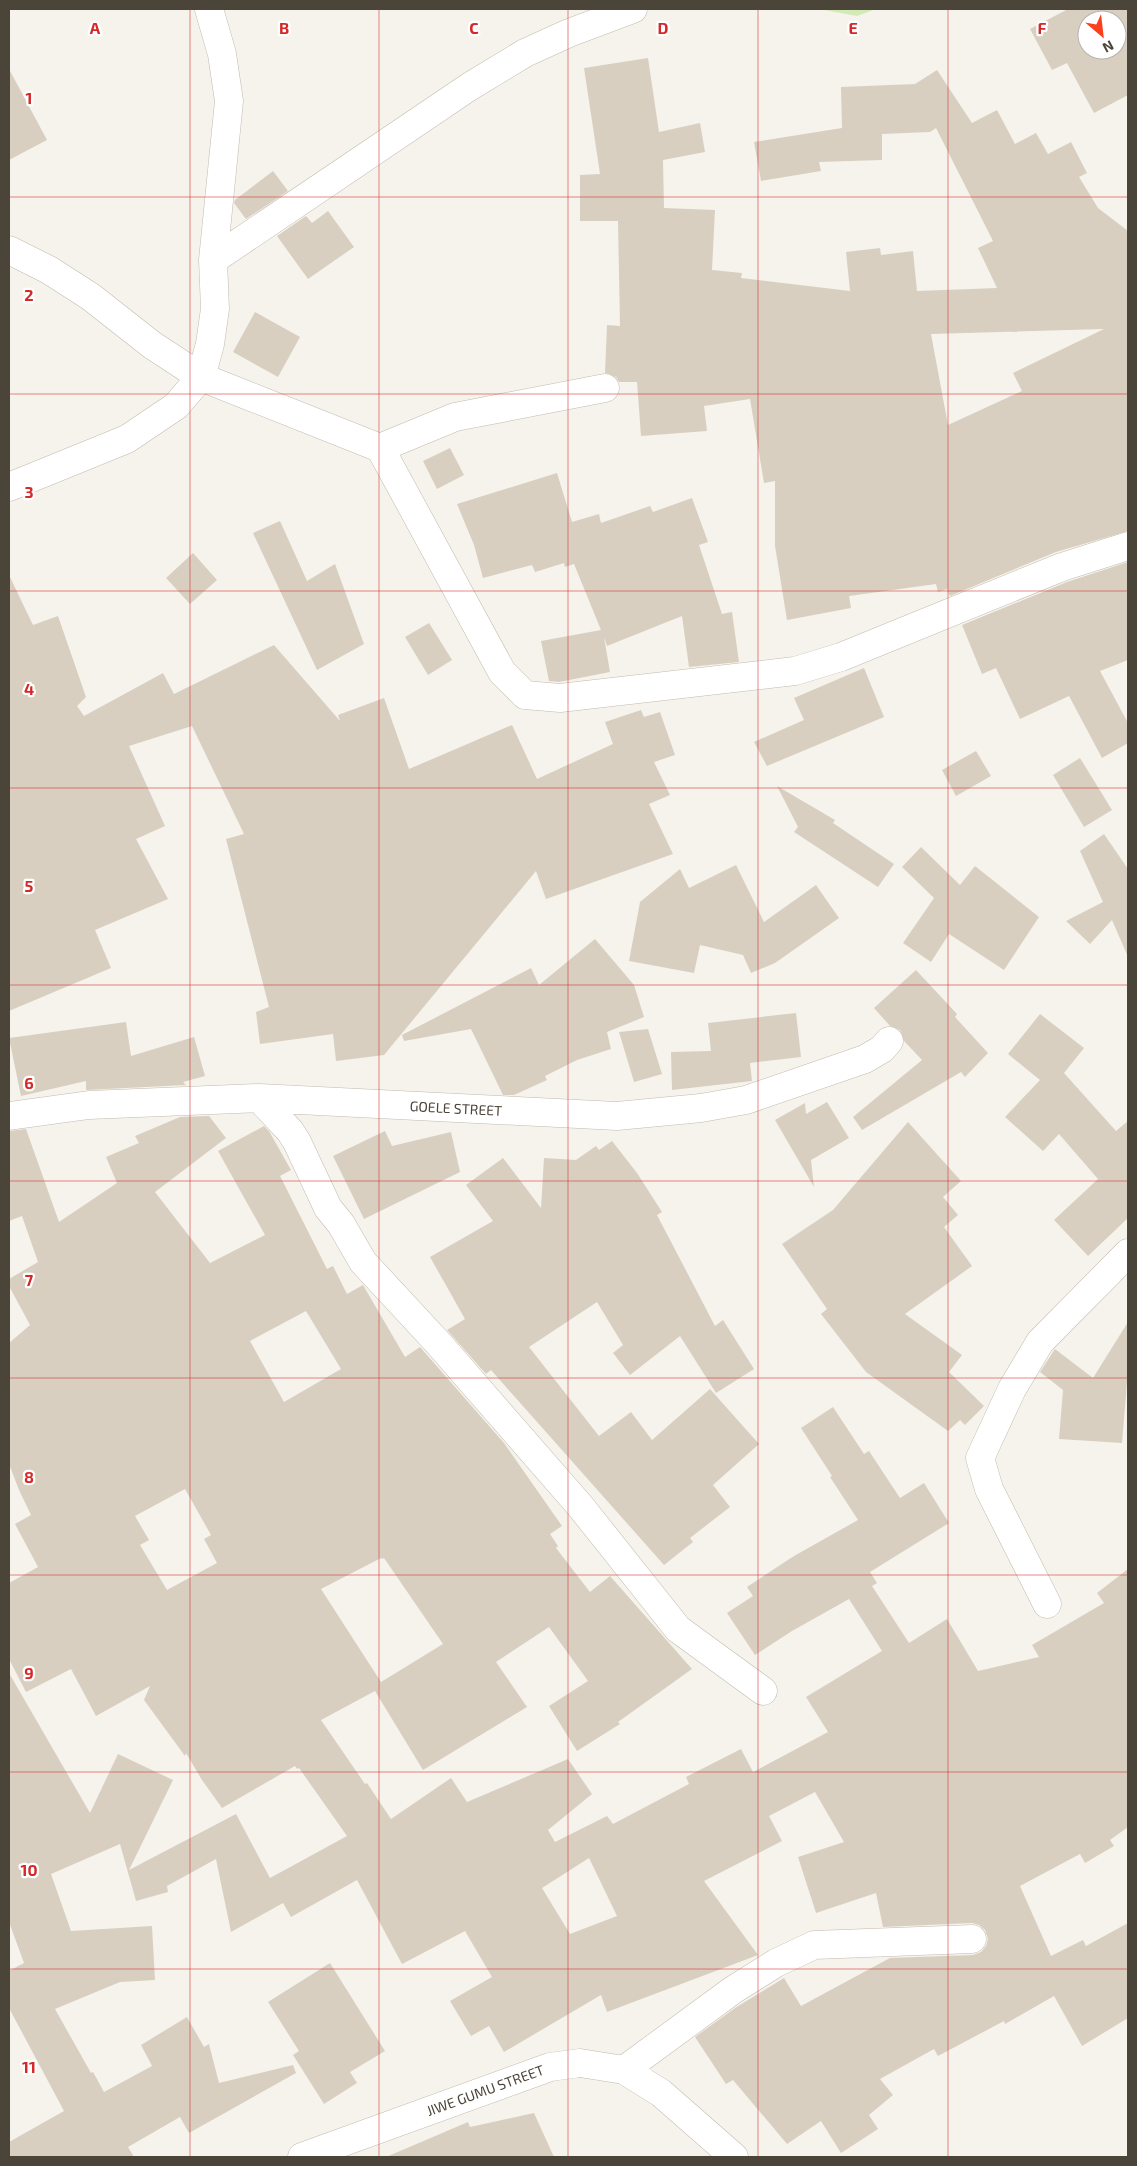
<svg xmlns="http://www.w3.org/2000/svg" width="1137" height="2166" font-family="'Exo 2',sans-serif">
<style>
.green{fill:#d2eab5}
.building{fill:#d8cfc1;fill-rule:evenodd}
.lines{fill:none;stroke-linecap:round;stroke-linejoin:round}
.minor-casing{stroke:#c2bbae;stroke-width:29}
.minor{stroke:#fff;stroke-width:28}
.grid{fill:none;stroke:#d62828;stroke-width:1;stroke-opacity:0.55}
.labels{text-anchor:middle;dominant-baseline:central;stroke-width:4.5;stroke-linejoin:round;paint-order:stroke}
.street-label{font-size:14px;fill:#4b4439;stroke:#fff}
.grid-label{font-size:16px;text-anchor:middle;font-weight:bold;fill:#d62828;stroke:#fff;stroke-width:4.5;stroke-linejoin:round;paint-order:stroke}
</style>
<rect width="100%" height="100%" fill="#f6f3ec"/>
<path class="green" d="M819,9H876L857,16Z"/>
<path class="building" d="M1068,9H1128V95L1094,113L1067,63L1052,70L1030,29ZM1087,20H1117V50H1087Z
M648,58L659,132L700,123L705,152L663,160L664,208L715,210L712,270L742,273L741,278L850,291L846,252L880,248L881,255L913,251L917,291L997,288L978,248L993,241L936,128L930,132L882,134V160L819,162L821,171L761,181L754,142L842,128L841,87L915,84L937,70L972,123L997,110L1015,144L1036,133L1048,154L1071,142L1087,173L1079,177L1098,208L1128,231V531L1056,552L950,596L947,589L938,592L936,584L849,596L851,608L787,620L775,546V481L764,483L750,399L704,406L707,431L641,436L637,382H619L616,377L605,373L607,325L620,326L618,221H580V175L600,174L584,68ZM1104,329L1013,373L1022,391L948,425L931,334Z
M9,69L47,140L9,160Z
M273,171L288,191L246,219L234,203L235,200Z
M328,211L354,247L308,279L277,236L306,216L312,223Z
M255,312L300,337L278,377L233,352Z
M450,448L464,475L437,489L423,461Z
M557,473L572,522L599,514L601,523L650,506L653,512L692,498L708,542L699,545L722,614L732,612L739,662L689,667L682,616L607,646L604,637L610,672L559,682L549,681L541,641L601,630L574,564L565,567L564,563L535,572L532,565L483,578L474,545L457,504Z
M280,521L307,581L335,564L364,644L317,670L253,533Z
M193,553L217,580L190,604L166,578Z
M1128,562V660L1100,671L1128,723V743L1102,758L1069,696L1020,719L996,668L982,674L962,625L1067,582Z
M9,575L33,625L58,616L86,697L77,706L84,716L163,673L174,694L274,645L340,721L338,715L384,698L409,769L512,725L537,779L613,744L605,722L641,710L644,717L660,712L675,755L654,762L670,795L649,804L673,854L546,899L536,871L384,1055L336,1061L333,1034L260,1044L256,1012L269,1007L226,839L244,834L192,726L129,746L165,826L136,839L168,899L95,930L111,968L9,1011Z
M429,623L452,660L428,675L405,637Z
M864,668L884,717L767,766L754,742L804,720L794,698Z
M976,751L991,776L956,796L942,770Z
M1080,758L1112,810L1084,827L1053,775Z
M777,786L835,820L833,823L894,864L878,887L794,832L798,827Z
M1104,834L1128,869V957L1112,920L1090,944L1066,921L1103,902L1080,851Z
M921,847L960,885L975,866L1039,917L1004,970L949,934L931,962L903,943L934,898L902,867Z
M736,865L764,922L816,885L839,918L775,963L751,973L743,955L700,945L694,973L629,961L640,902L680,869L689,888Z
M595,939L634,985L644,1017L607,1032L611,1049L577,1060L545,1076L547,1080L514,1095H503L471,1029L404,1041L402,1035L531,968L539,985Z
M916,970L957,1014L955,1017L988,1053L965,1077L961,1072L862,1130L853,1117L922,1060L904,1041L900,1030L890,1026L874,1008Z
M796,1013L801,1057L750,1063L752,1081L672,1090L671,1052L711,1051L708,1023Z
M1040,1014L1084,1048L1064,1073L1116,1131L1128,1121V1218L1088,1256L1054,1220L1098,1179L1059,1134L1043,1151L1005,1117L1040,1080L1008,1054Z
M126,1022L131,1056L194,1037L205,1076L183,1082L186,1085L86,1090V1081L21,1096L9,1038Z
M648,1029L662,1074L634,1082L619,1032Z
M827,1102L849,1138L811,1160L814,1187L775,1120L805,1103L806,1114Z
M209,1116L226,1138L155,1192L210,1263L265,1235L218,1151L264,1126L269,1131L291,1170L280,1176L327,1269L333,1266L347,1294L363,1285L405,1357L420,1347L504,1443L562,1526L550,1534L558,1546L556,1548L590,1592L610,1576L692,1669L618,1722L620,1724L577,1751L549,1706L588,1681L549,1627L496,1662L527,1707L423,1770L375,1691L321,1720L365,1784L367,1783L391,1819L451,1778L467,1802L568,1759L592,1794L548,1830L555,1842L607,1816L613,1824L689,1784L686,1777L741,1749L753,1772L828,1732L806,1697L882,1651L849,1599L792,1631L755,1655L727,1613L753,1596L747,1587L794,1556L858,1520L830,1477L832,1476L801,1428L833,1407L864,1454L869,1451L900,1498L924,1483L949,1523L870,1572L877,1583L872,1586L909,1643L947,1619L978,1671L1039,1657L1032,1645L1104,1603L1097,1593L1128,1569V1827L1110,1840L1114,1846L1085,1863L1080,1854L1020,1886L1051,1956L1083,1940L1086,1946L1128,1923V2018L1082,2046L1054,1996L1005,2024L1004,2021L938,2056L934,2049L880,2079L893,2095L869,2115L878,2129L841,2153L821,2121L787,2144L733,2080L726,2084L695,2037L735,2008L784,1978L801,2006L890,1958L973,1955L981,1952L986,1946L988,1939L985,1930L979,1925L972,1923L883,1927L876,1893L816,1913L798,1857L844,1842L815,1792L769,1816L782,1841L704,1881L758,1955L607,2012L601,1995L504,2052L489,2026L471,2036L450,2001L492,1977L465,1931L402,1964L357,1880L291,1917L283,1903L231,1932L216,1859L167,1886L168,1892L136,1901L120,1844L51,1874L71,1931L152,1926L155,1980L120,1982L55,2009L91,2073L93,2072L104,2092L152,2066L141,2045L187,2017L204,2047L209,2044L219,2083L293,2065L296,2073L189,2133L180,2117L128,2147L134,2157H9V2142L64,2111L9,2008V1971L24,1963L9,1922V1673L90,1813L118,1754L173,1780L129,1870L236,1814L270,1878L347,1836L299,1768L297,1769L295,1766L222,1808L202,1780L186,1753L185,1756L144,1700L150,1686L96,1716L71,1669L26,1692L9,1659V1583L38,1567L15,1524L31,1515L19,1490L9,1464V1343L30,1325L9,1286V1279L38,1262L22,1216L9,1221V1131L26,1129L59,1222L117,1183L106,1157L139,1143L135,1136L180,1117ZM306,1311L341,1369L284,1402L250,1341ZM185,1489L211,1535L204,1539L217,1563L167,1590L140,1545L149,1540L135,1516ZM381,1558L382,1559L384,1558L443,1644L381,1682L321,1589ZM589,1858L617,1916L570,1934L542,1888Z
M908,1122L961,1181L943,1197L958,1215L944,1227L972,1266L905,1314L962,1355L949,1372L984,1406L965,1425L960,1420L948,1431L866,1372L821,1314L827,1309L782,1244L833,1210Z
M385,1131L392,1146L451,1132L460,1172L364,1219L333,1156Z
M612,1141L637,1173L662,1212L657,1215L715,1326L723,1320L754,1369L716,1393L680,1336L630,1375L613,1353L623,1345L597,1302L529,1347L599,1436L631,1412L652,1440L710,1389L759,1444L713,1485L730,1507L690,1538L693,1542L664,1565L491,1370L486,1374L447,1330L465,1319L430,1257L493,1221L466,1185L503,1158L541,1208L544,1158L576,1160L596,1146L599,1150Z
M1128,1322V1370L1122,1443L1059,1439L1063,1390L1040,1372L1055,1349L1093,1378Z
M330,1963L385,2051L350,2072L357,2083L324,2104L293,2055L299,2051L268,2002Z
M534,2113L554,2157H386L468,2122L470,2127Z"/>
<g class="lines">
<g class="minor-casing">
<path id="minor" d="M9,250L49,270L91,297L152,345L201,377L380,448L502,672L525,695L560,698L795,671L841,657L1062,567L1128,546
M213,260L469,87L525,53L569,33L633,9
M380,448L455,417L605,388
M9,487L127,439L176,406L201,377L210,344L215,309L213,260L229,101L222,54L209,9
M259,1098L290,1131L297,1142L328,1208L341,1224L363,1262L439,1344L581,1507L678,1629L763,1691
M9,1116L89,1105L259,1098L617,1116L701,1108L746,1100L865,1059L882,1049L889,1041
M1047,1604L989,1489L980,1458L1012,1389L1040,1342L1128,1253
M624,2070L733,1990L776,1963L814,1945L972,1939
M302,2157L550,2067L580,2063L624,2070L661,2093L734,2157"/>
</g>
<use href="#minor" class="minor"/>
</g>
<path class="grid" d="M190,9V2157M379,9V2157M568,9V2157M758,9V2157M948,9V2157M9,197H1128M9,394H1128M9,591H1128M9,788H1128M9,985H1128M9,1181H1128M9,1378H1128M9,1575H1128M9,1772H1128M9,1969H1128"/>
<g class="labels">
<g class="street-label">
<text transform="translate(456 1108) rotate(3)">GOELE STREET</text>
<text transform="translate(485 2090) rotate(-20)">JIWE GUMU STREET</text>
</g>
</g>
<g class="grid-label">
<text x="95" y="34">A</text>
<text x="284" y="34">B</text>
<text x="474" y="34">C</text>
<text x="663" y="34">D</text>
<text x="853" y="34">E</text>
<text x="1042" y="34">F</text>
<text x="29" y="104">1</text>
<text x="29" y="301">2</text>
<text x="29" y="498">3</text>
<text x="29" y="695">4</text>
<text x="29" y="892">5</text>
<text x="29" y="1089">6</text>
<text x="29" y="1286">7</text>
<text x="29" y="1483">8</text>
<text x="29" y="1679">9</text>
<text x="29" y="1876">10</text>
<text x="29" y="2073">11</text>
</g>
<rect width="1137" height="2166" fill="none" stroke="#4b4439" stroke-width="20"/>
<g transform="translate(1102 35) rotate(152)"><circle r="24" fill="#ffffff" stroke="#b7b4b0"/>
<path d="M0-4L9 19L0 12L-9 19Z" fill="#fc3f1d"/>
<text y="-8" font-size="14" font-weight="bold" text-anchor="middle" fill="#4b4439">N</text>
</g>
</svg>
